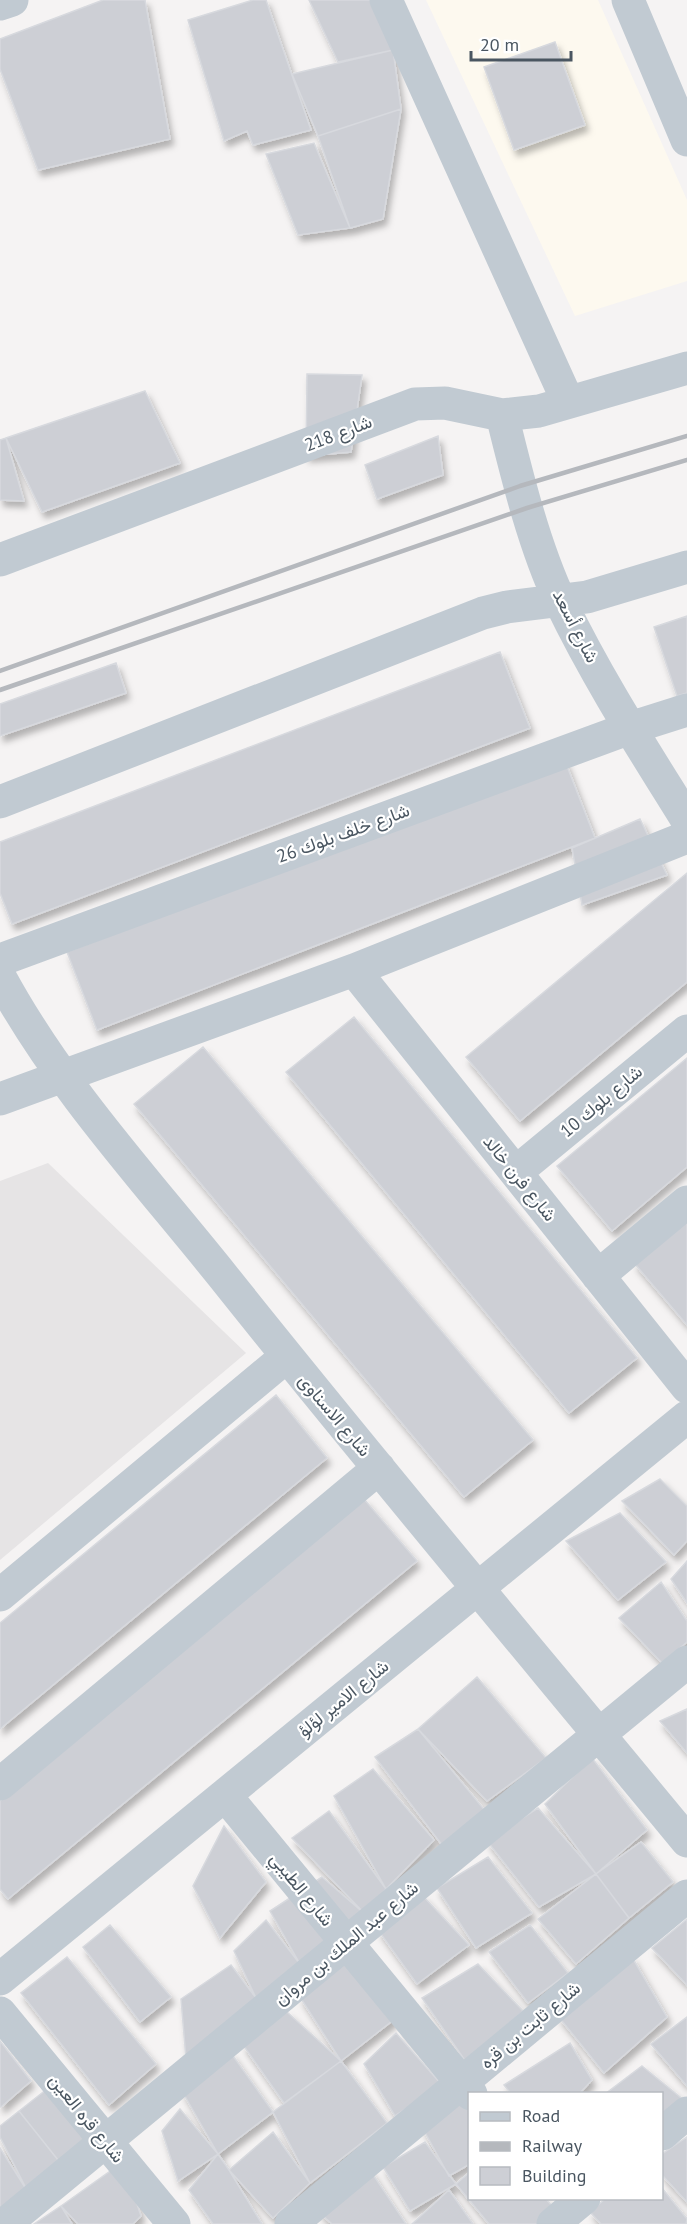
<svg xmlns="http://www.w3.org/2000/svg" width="687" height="2224" font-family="'PT Sans',Vazirmatn,sans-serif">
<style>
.commercial{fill:#fdf9ef}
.education{fill:#e6e4e5}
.building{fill:#cdcfd5;stroke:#d7d9de;stroke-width:1.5;filter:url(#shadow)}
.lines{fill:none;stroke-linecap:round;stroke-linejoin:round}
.street{stroke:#c1cad2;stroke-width:33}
.rail{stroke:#b5b8bd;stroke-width:4.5}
.labels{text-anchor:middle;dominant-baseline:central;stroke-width:4.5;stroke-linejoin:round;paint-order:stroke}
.street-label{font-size:18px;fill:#4a5661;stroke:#fff}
</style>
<defs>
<filter id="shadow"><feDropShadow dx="3.5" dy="6" stdDeviation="3" flood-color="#0004"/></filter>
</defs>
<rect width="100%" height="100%" fill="#f5f3f3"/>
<path class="commercial" d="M426,0H598L687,200V281L575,316Z"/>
<path class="education" d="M48,1163L246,1353L0,1560V1181Z"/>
<path class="building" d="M103,0H145L170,139L38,170L0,69V39Z
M253,0H266L311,130L253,145L247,131L224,141L188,20Z
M309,0H371L393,50L338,62Z
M555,42L585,125L514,150L484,67Z
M393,50L401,109L318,136L292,74Z
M401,109L383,219L350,228L318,136Z
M314,143L350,228L298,235L266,154Z
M307,374L362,375L351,452L306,456Z
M145,391L180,463L42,512L6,438Z
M438,436L443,475L377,499L365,465Z
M6,438L24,501L0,500V440Z
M687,616V693L677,696L654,627Z
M500,652L530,728L12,924L0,893V842Z
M116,663L126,693L0,736V704Z
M565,761L595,838L97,1030L67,952Z
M640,819L667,875L582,905L572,848Z
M687,873V982L520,1121L466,1057Z
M354,1017L637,1358L569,1413L286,1072Z
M203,1047L533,1440L464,1497L134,1104Z
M687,1058V1167L612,1231L557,1166Z
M687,1219V1325L634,1263Z
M276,1395L327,1458L0,1729V1623Z
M660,1479L687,1506V1541L674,1555L622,1501Z
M364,1499L417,1561L8,1899L0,1889V1801Z
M620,1513L666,1562L618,1600L566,1541Z
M687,1561V1603L671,1579Z
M661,1582L687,1621V1642L662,1663L619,1618Z
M477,1677L546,1758L487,1801L418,1729Z
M687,1709V1753L660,1721Z
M418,1729L487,1813L442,1845L375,1757Z
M592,1758L647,1830L596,1874L545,1804Z
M373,1769L434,1840L386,1889L334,1796Z
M538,1808L596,1874L539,1907L487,1841Z
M329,1811L386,1889L366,1915L292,1838Z
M224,1826L266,1882L220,1938L193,1886Z
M641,1842L673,1882L629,1918L596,1874Z
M488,1857L532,1913L476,1948L437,1888Z
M596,1874L629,1918L576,1964L538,1919Z
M322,1877L366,1915L300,1964L270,1911Z
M423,1896L469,1945L417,1984L378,1930Z
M687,1919V1985L652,1948Z
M266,1920L300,1964L256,1998L234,1951Z
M110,1925L171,1997L140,2022L83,1947Z
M530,1925L568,1973L528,2003L489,1952Z
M67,1957L156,2064L109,2105L21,1993Z
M632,1957L667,2017L604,2073L558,2016Z
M340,1958L396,2018L341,2061L300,1997Z
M478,1964L523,2011L466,2062L422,1998Z
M231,1965L256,1998L186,2059L181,1999Z
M287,2012L341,2061L284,2103L243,2045Z
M687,2017V2086L651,2044Z
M396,2033L442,2085L395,2116L364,2064Z
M0,2041L31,2081L1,2107L0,2105Z
M570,2043L592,2080L579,2094H511L504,2085Z
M231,2053L273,2112L218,2154L182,2091Z
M341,2061L387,2123L310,2183L273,2112Z
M642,2066L685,2101L662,2121V2094H605Z
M47,2089L89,2138L62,2165L19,2111Z
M463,2099L470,2108V2164L449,2176L422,2127Z
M180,2109L218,2154L178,2181L162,2131Z
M19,2111L62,2165L28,2192L0,2137V2126Z
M273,2132L310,2183L273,2218L229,2170Z
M687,2137V2202L662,2175V2154Z
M425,2142L456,2184L410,2211L383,2167Z
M0,2148L28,2192L0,2208Z
M218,2154L229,2170L262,2224H213L189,2190Z
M123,2162L141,2216L133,2224H78L61,2206Z
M370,2170L406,2224H332L319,2212Z
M470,2172V2198H545L556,2210L538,2224H489L456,2184Z
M662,2188L687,2219L686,2224H601L590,2212L606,2198H662Z
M449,2190L473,2224H412Z
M61,2206L72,2224H34Z"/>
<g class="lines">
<path class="street" d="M386,0L568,402
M628,0L687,140
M0,4L12,0
M502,415C517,476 534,546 561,603C597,678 643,749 687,820
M0,560L415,404L445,403L502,415L539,411L687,368
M0,802L483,613L507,607L587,597L687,567
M0,960L630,728L687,710
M354,970L687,1387
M0,977C59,1086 145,1179 222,1275C374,1466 532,1653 687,1841
M0,1099L354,970L687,837
M516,1172L687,1031
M598,1276L687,1202
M0,1595L287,1356
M0,1784L379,1468
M225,1795L471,2094
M0,1979L687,1417
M0,2013L174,2224
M662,2134L687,2113
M5,2224L687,1662
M291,2224L687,1896
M553,2224L584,2198"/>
<path class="rail" d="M0,671L520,486L687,436
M0,690L527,508L687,460"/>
</g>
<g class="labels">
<g class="street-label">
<text transform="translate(338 433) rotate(-21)">شارع 218</text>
<text transform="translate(576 626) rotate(63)">شارع أسعد</text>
<text transform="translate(343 833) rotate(-20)">شارع خلف بلوك 26</text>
<text transform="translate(601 1101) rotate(-40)">شارع بلوك 10</text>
<text transform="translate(520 1178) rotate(51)">شارع فرن خالد</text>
<text transform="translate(335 1415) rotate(50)">شارع الاسناوى</text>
<text transform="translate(343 1698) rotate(-39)">شارع الامير لؤلؤ</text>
<text transform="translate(302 1889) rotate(51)">شارع الطيبي</text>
<text transform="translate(346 1943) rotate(-40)">شارع عبد الملك بن مروان</text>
<text transform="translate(530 2025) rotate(-40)">شارع ثابت بن قره</text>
<text transform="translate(87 2118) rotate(51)">شارع قره العين</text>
</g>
</g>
<rect x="468" y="2092" width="195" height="108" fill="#ffffff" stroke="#b7bbc0" stroke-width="1.5"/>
<rect x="480" y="2112" width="30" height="9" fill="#c1cad2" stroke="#b7bbc0" stroke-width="1.5"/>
<text x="522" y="2122" font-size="18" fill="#4a5661">Road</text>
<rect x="480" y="2142" width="30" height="9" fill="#b5b8bd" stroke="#b7bbc0" stroke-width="1.5"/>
<text x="522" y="2152" font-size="18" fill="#4a5661">Railway</text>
<rect x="480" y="2167" width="30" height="18" fill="#cdcfd5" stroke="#b7bbc0" stroke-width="1.5"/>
<text x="522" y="2182" font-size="18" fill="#4a5661">Building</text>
<path d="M471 51v9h100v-9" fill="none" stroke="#4a5661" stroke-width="3"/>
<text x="480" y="51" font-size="18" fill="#4a5661" stroke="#ffffff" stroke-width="4.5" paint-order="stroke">20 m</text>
</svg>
